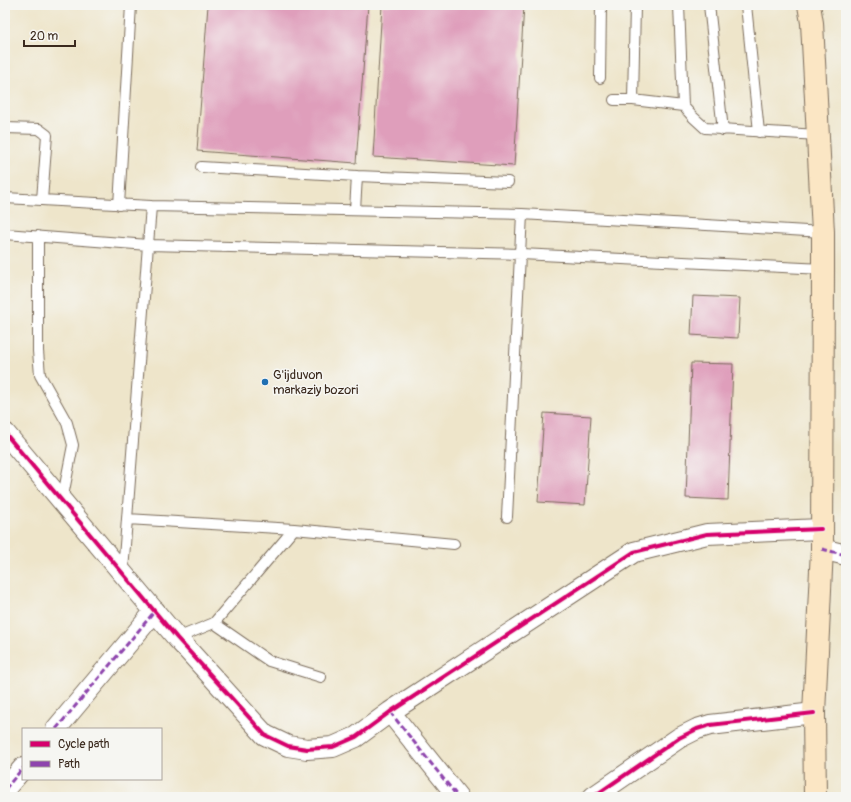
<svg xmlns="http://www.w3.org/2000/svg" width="851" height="802" font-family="Pangolin,sans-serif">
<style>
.building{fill:#df9ebb}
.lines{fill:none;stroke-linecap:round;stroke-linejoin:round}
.service-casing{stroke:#7a6b5a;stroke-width:12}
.minor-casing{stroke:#7a6b5a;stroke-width:22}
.secondary-casing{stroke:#7a6b5a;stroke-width:24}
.service{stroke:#fff;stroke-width:10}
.minor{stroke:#fff;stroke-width:20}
.secondary{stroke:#fbe6c4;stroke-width:22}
.quiet{stroke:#8e44ad;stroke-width:3;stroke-dasharray:6 3;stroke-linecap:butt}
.cycleway-casing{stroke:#f6f6f2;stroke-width:6}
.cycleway{stroke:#d6006c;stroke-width:4}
.poi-dot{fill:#1f6fb2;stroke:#f6f6f2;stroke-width:1.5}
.labels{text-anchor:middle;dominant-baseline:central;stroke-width:3;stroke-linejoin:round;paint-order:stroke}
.poi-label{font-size:13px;fill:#3b2a1e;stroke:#f6f6f2;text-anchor:start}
</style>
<rect width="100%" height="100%" fill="#f6f6f2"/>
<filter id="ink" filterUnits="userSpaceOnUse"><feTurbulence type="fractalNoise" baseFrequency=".025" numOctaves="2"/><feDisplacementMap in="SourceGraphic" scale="8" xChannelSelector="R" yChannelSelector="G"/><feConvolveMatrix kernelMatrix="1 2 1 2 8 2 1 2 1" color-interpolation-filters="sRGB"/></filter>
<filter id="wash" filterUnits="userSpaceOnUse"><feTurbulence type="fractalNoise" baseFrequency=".012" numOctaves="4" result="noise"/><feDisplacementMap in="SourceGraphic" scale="16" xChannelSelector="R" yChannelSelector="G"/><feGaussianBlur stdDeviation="0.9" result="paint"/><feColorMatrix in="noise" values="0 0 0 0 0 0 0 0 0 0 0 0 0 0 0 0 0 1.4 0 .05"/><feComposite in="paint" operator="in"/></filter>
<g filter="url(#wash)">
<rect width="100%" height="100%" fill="#eee5ca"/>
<g id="blocks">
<path class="building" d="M208,5H368L356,163L197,151Z
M382,5H524L514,166L373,157Z
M693,296L740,298L738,338L691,335Z
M691,363L733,364L728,500L686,498Z
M544,413L591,416L585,505L538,502Z"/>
</g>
</g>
<g filter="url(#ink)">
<use href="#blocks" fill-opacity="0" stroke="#7a6b5a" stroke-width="1"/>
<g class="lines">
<g class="service-casing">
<path id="service" d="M679,5L683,106
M709,5L723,130
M746,5L759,132
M600,78L601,5
M614,100H633L683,106L693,117L705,128L818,135
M633,100L635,5
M5,128L39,129L47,135L42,200
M201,167L357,176L508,182
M5,198L151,206L522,214L823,232
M119,205L131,5
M355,210L357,176
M5,234L148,245L521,254L823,269
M38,236V351L40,375L67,423L73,445L62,501
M507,517L522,214
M127,519L294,529L454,544
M123,571L151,206
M214,623L269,661L321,677
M177,638L214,623L294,529"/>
</g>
<g class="minor-casing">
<path id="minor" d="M5,433L177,638L265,735L288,746L307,749L333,747L356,737L390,712L634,552L707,534L821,529
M822,549L846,555
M390,712L458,797
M56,729L155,611
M5,789L23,768
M593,797L679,738L697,729L710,725L814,713"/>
</g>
<g class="secondary-casing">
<path id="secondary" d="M809,5L812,23L823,232V269L822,549L814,713L815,797"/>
</g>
<use href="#service" class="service"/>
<use href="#minor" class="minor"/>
<use href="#secondary" class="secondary"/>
<path class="quiet" d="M822,549L846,555
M390,712L458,797
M56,729L155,611
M5,789L23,768"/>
<g class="cycleway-casing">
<path id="cycleway" d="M5,433L177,638L265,735L288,746L307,749L333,747L356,737L390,712L634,552L707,534L821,529
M593,797L679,738L697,729L710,725L814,713"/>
</g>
<use href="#cycleway" class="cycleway"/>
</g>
</g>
<circle class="poi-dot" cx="265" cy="382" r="4"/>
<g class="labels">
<g class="poi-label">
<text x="273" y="375">G'ijduvon<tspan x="273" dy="15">markaziy bozori</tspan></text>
</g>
</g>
<rect width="851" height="802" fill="none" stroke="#f6f6f2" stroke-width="20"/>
<rect x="22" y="728" width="140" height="52" fill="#f6f6f2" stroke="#aba49d"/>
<rect x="30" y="741" width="20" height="6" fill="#d6006c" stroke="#aba49d"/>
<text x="58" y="748" font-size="12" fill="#3b2a1e">Cycle path</text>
<rect x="30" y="761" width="20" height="6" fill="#8e44ad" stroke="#aba49d"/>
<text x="58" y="768" font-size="12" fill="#3b2a1e">Path</text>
<path d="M24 40v6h51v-6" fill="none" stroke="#3b2a1e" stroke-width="2"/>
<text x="30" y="40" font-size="12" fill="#3b2a1e" stroke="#f6f6f2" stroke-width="3" paint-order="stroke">20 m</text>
</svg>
